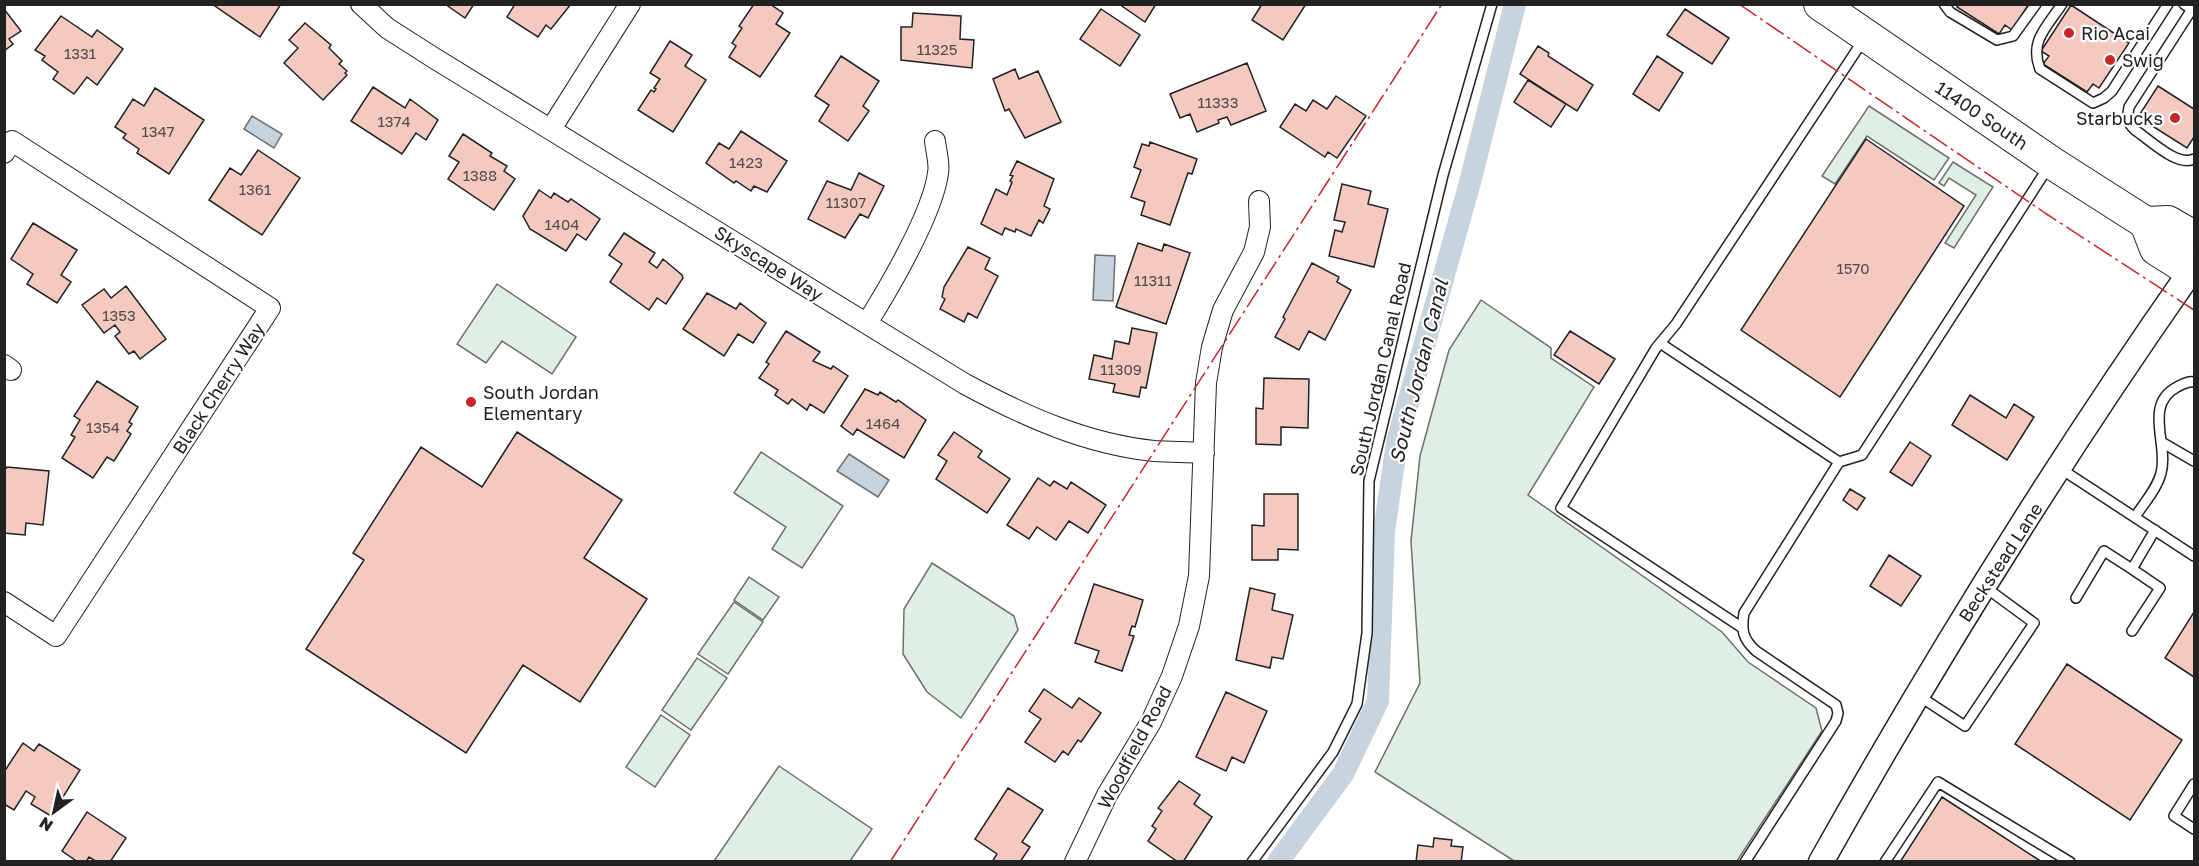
<svg xmlns="http://www.w3.org/2000/svg" width="2199" height="866" font-family="'Golos Text',sans-serif">
<style>
.green{fill:#e0efe3;stroke:#6f6f6f;stroke-width:1.5}
.water{fill:#c7d3dd;stroke:#6f6f6f;stroke-width:1.5}
.lines{fill:none;stroke-linecap:round;stroke-linejoin:round}
.canal{stroke:#c7d3dd;stroke-width:22}
.building{fill:#f3c9c0;stroke:#222;stroke-width:1.5}
.service-casing{stroke:#222;stroke-width:12}
.minor-casing{stroke:#222;stroke-width:22}
.tertiary-casing{stroke:#222;stroke-width:27}
.primary-casing{stroke:#222;stroke-width:34}
.service{stroke:#fff;stroke-width:9}
.minor{stroke:#fff;stroke-width:20}
.tertiary{stroke:#fff;stroke-width:24}
.primary{stroke:#fff;stroke-width:32}
.power{stroke:#c62828;stroke-width:1.5;stroke-dasharray:21 4.5 3 4.5;stroke-linecap:butt}
.poi-dot{fill:#c62828;stroke:#fff;stroke-width:2}
.labels{text-anchor:middle;dominant-baseline:central;stroke-width:4.5;stroke-linejoin:round;paint-order:stroke}
.number-label{font-size:15px;fill:#564c4a}
.poi-label{font-size:18px;fill:#222;stroke:#fff;text-anchor:start}
.street-label{font-size:18px;fill:#222;stroke:#fff}
.water-label{font-size:20px;font-style:italic;fill:#222;stroke:#fff}
</style>
<rect width="100%" height="100%" fill="#fff"/>
<path class="green" d="M1869,106L1949,158L1934,180L1867,136L1835,184L1822,176Z
M1953,162L1993,187L1954,248L1945,243L1976,195L1949,178L1944,186L1939,183Z
M497,284L576,337L552,374L502,341L486,363L457,344Z
M1481,300L1551,348V358L1594,387L1528,495L1722,632L1748,662L1816,708L1822,731L1737,861H1514L1375,772L1420,683L1411,541L1420,456L1449,350Z
M761,452L843,506L802,568L772,549L786,527L734,493Z
M932,563L1014,616L1018,630L961,718L927,692L903,654L904,609Z
M749,577L779,597L763,620L734,600Z
M734,602L763,622L728,674L698,654Z
M697,658L727,678L691,730L662,710Z
M661,715L690,735L655,787L626,767Z
M779,766L872,829L850,861H714Z"/>
<path class="water" d="M252,116L282,134L274,148L244,129Z
M1095,255L1115,256L1113,301L1093,300Z
M849,454L889,480L878,497L837,471Z"/>
<g class="lines">
<path class="canal" d="M1278,862L1343,774L1378,701L1384,532L1397,442L1469,186L1515,4"/>
</g>
<path class="building" d="M212,4H281L260,37Z
M445,4H474L465,18Z
M515,4H571L551,29L546,25L538,37L507,17Z
M754,4H770L783,13L776,24L790,33L760,77L729,57L736,46L732,43L742,28L739,26Z
M1119,4H1156L1145,22Z
M1262,4H1306L1283,40L1252,20Z
M1959,4H2029L2012,30L2005,25L1999,34L1957,7Z
M2071,5L2129,43L2099,88L2093,84L2087,92L2043,64L2049,56L2041,51Z
M4,9L21,31L9,39L13,44L4,51Z
M1101,9L1140,35L1120,66L1080,39Z
M1685,9L1729,38L1712,64L1667,35Z
M913,13L961,16L960,39L974,40L972,68L901,60V27H912Z
M61,16L92,37L97,30L123,49L97,85L87,77L74,94L53,79L58,72L42,60L45,56L35,50Z
M305,23L331,45L329,48L342,61L339,64L347,71L345,73L347,75L323,100L284,63L298,48L289,40Z
M670,41L692,55L685,66L706,80L673,132L638,110L651,90L654,92L656,89L654,88L660,79L650,73Z
M1538,46L1549,53L1548,56L1593,85L1577,111L1520,74Z
M841,56L879,81L863,106L869,111L848,141L819,121L829,105L815,96Z
M1657,56L1683,73L1659,111L1633,94Z
M1247,63L1266,111L1231,125L1227,117L1218,120L1219,123L1197,132L1190,114L1180,118L1170,94Z
M1015,69L1019,79L1038,71L1061,122L1025,138L1009,109L1005,111L993,79Z
M1528,80L1566,104L1551,127L1514,102Z
M2158,86L2194,109V137L2187,148L2138,117Z
M373,87L405,108L410,99L438,120L426,140L416,133L402,154L351,121Z
M155,88L204,120L169,174L137,153L139,149L123,138L126,134L115,127L133,99L144,106Z
M1336,96L1366,116L1337,158L1328,152L1325,157L1280,127L1295,104L1306,111L1313,100L1327,109Z
M741,131L787,161L767,192L754,186L751,191L736,181L734,183L706,163L719,143L729,149Z
M463,134L492,153L490,156L507,166L504,171L515,179L494,210L448,179L459,162L449,156Z
M1866,139L1964,206L1840,397L1741,330Z
M1150,142L1197,159L1192,174L1188,173L1170,225L1141,215L1145,202L1131,197L1141,170L1134,167L1142,144L1149,146Z
M258,150L300,178L262,235L209,200L230,168L241,175Z
M1017,161L1054,179L1044,206L1050,209L1043,223L1039,220L1031,236L1016,229L1015,232L1005,228L1002,235L981,224L996,189L1007,195L1012,182L1010,181L1013,176L1010,175Z
M859,173L884,186L868,218L860,214L845,238L808,219L827,181L851,190Z
M1342,184L1371,191L1368,204L1388,209L1374,267L1329,256L1335,230L1342,232L1345,222L1334,220Z
M539,190L551,198L554,193L568,202L571,199L600,219L586,240L577,234L566,251L530,229L523,216Z
M33,223L77,250L61,275L71,282L57,303L27,284L33,274L11,259Z
M624,233L655,253L649,262L657,268L663,259L682,275L683,278L666,304L657,298L649,310L610,282L622,264L609,255Z
M1138,243L1162,251L1164,244L1190,253L1166,324L1116,307Z
M968,247L990,258L985,269L998,276L977,318L968,313L964,322L940,309L945,299L942,297L944,287Z
M1312,263L1339,277L1337,282L1351,290L1325,340L1309,331L1299,350L1275,337L1285,319L1283,317Z
M126,286L166,339L140,359L134,351L129,354L115,336L120,332L115,325L104,333L82,305L104,289L111,298Z
M707,293L736,309L740,303L766,323L753,343L738,334L724,356L683,329Z
M1132,328L1157,333L1146,388L1141,387L1139,397L1113,392L1115,384L1089,379L1094,355L1112,359L1115,341L1129,344Z
M786,331L820,352L813,361L831,369L833,366L848,376L824,413L810,404L807,410L792,399L788,404L775,395L778,390L759,378L769,364L766,362Z
M1570,331L1615,359L1599,384L1554,355Z
M1264,378L1309,379L1308,428L1281,427V445L1256,444V408L1263,409Z
M97,381L138,407L129,422L132,424L127,431L131,434L114,461L107,457L93,478L62,458L75,437L71,435L80,420L74,416Z
M865,389L878,395L880,392L896,402L898,400L926,420L904,458L857,429L853,435L841,426Z
M1970,395L2006,418L2014,404L2034,417L2007,460L1952,425Z
M517,432L622,500L584,558L647,599L580,702L523,665L466,753L306,649L364,560L353,553L421,447L482,487Z
M954,432L982,451L978,457L1010,479L987,513L936,479L947,461L938,455Z
M1910,442L1931,456L1912,486L1890,472Z
M7,467L49,471L43,525L26,523L25,535L4,533V471Z
M1038,478L1050,486L1054,481L1067,489L1071,482L1106,505L1088,533L1069,521L1056,540L1037,527L1029,539L1007,525Z
M1850,489L1865,498L1857,510L1843,500Z
M1264,494H1298V550L1278,549V560H1252V525L1264,526Z
M1889,555L1921,576L1901,606L1870,586Z
M1094,584L1143,600L1135,627L1132,626L1129,635L1134,636L1122,671L1095,662L1099,651L1075,643Z
M1250,588L1275,594L1272,610L1293,615L1283,659L1272,657L1270,668L1236,660Z
M2194,612V677L2165,658Z
M2067,664L2182,740L2130,820L2015,744Z
M1044,689L1072,708L1079,698L1101,713L1081,742L1078,740L1068,755L1063,751L1055,762L1025,742L1041,719L1029,711Z
M1226,692L1267,711L1244,763L1232,757L1226,771L1196,757Z
M23,743L34,751L39,744L80,770L51,816L31,804L35,797L26,791L14,810L4,804V772Z
M1179,781L1200,795L1194,804L1212,817L1183,862H1178L1148,841L1156,829L1152,826L1162,811L1158,808Z
M1008,788L1043,810L1022,842L1030,847L1020,862H992L997,854L975,839Z
M1942,797L2042,862H1900Z
M87,812L126,838L110,862H97L89,857L86,862H78L62,851Z
M1434,838L1452,840L1451,846L1463,847L1461,862H1416L1418,845L1433,847Z"/>
<g class="lines">
<g class="service-casing">
<path id="service" d="M1944,4L1950,12L1997,40L2013,36L2036,4
M2062,4C2047,27 2029,41 2040,69L2093,103L2104,98L2112,91L2168,4
M2184,4L2194,11
M2194,6L2129,107C2127,117 2127,123 2135,130C2150,140 2177,167 2194,159
M1660,343L1839,462
M2163,443L2194,461
M2061,469L2194,556
M2135,517C2144,503 2157,489 2161,473C2169,445 2143,405 2177,387C2183,384 2188,381 2194,382
M2076,598L2104,551L2132,569
M1741,627L1561,508L1656,348L1676,324L1864,39
M2132,631L2160,588L2132,569L2155,530
M1919,696L1965,726L2034,623L1985,587
M2194,784L2174,816L2194,829
M1252,862L1333,752L1357,704L1367,633L1369,481L1443,175L1492,4
M1745,862L1836,721L1838,713L1836,705L1756,651C1743,639 1741,631 1744,613L1839,462L1862,455L2049,166
M1885,862L1938,782L2070,862"/>
</g>
<g class="minor-casing">
<path id="minor" d="M361,4L387,28L434,58L965,384C1024,416 1086,444 1154,451C1171,452 1188,452 1204,453
M551,129L630,4
M4,153L12,141L270,308L56,636L4,602
M867,323C889,288 933,213 938,173C940,164 936,151 935,141
M4,365L11,370
M1075,862L1107,795L1151,722L1172,676L1189,626L1199,576L1206,383L1212,347L1223,310L1254,252L1260,227L1259,201"/>
</g>
<g class="tertiary-casing">
<path id="tertiary" d="M1821,862C1935,659 2058,461 2191,271"/>
</g>
<g class="primary-casing">
<path id="primary" d="M1820,4L2052,163L2146,223L2168,222L2194,237
M2146,223L2156,249L2194,273"/>
</g>
<use href="#service" class="service"/>
<use href="#minor" class="minor"/>
<use href="#tertiary" class="tertiary"/>
<use href="#primary" class="primary"/>
<path class="power" d="M1739,4L2045,213L2194,310
M890,862L1442,4"/>
</g>
<g class="poi-dot">
<circle cx="2069" cy="33" r="6"/>
<circle cx="2110" cy="60" r="6"/>
<circle cx="2175" cy="118" r="6"/>
<circle cx="471" cy="402" r="6"/>
</g>
<g class="labels">
<g class="number-label">
<text x="937" y="49">11325</text>
<text x="80" y="53">1331</text>
<text x="1218" y="102">11333</text>
<text x="394" y="121">1374</text>
<text x="158" y="131">1347</text>
<text x="746" y="162">1423</text>
<text x="480" y="175">1388</text>
<text x="255" y="189">1361</text>
<text x="846" y="202">11307</text>
<text x="562" y="224">1404</text>
<text x="1853" y="268">1570</text>
<text x="1153" y="280">11311</text>
<text x="119" y="315">1353</text>
<text x="1121" y="369">11309</text>
<text x="883" y="423">1464</text>
<text x="103" y="427">1354</text>
</g>
<g class="poi-label">
<text x="2081" y="33">Rio Acai</text>
<text x="2122" y="60">Swig</text>
<text x="2163" y="118" text-anchor="end">Starbucks</text>
<text x="483" y="392">South Jordan<tspan x="483" dy="21">Elementary</tspan></text>
</g>
<g class="street-label">
<text transform="translate(1982 115) rotate(34)">11400 South</text>
<text transform="translate(769 263) rotate(32)">Skyscape Way</text>
<text transform="translate(1380 369) rotate(-77)">South Jordan Canal Road</text>
<text transform="translate(218 388) rotate(-57)">Black Cherry Way</text>
<text transform="translate(2000 562) rotate(-57)">Beckstead Lane</text>
<text transform="translate(1134 747) rotate(-62)">Woodfield Road</text>
</g>
<g class="water-label">
<text transform="translate(1418 371) rotate(-76)">South Jordan Canal</text>
</g>
</g>
<rect width="2199" height="866" fill="none" stroke="#222222" stroke-width="12"/>
<g transform="translate(54 812) rotate(213)" stroke="#ffffff" stroke-width="4.5" paint-order="stroke">
<path d="M0-4.5L10 22L0 15L-10 22Z" fill="#222222"/>
<text y="-9" font-size="16" font-weight="bold" text-anchor="middle" fill="#222222">N</text>
</g>
</svg>
